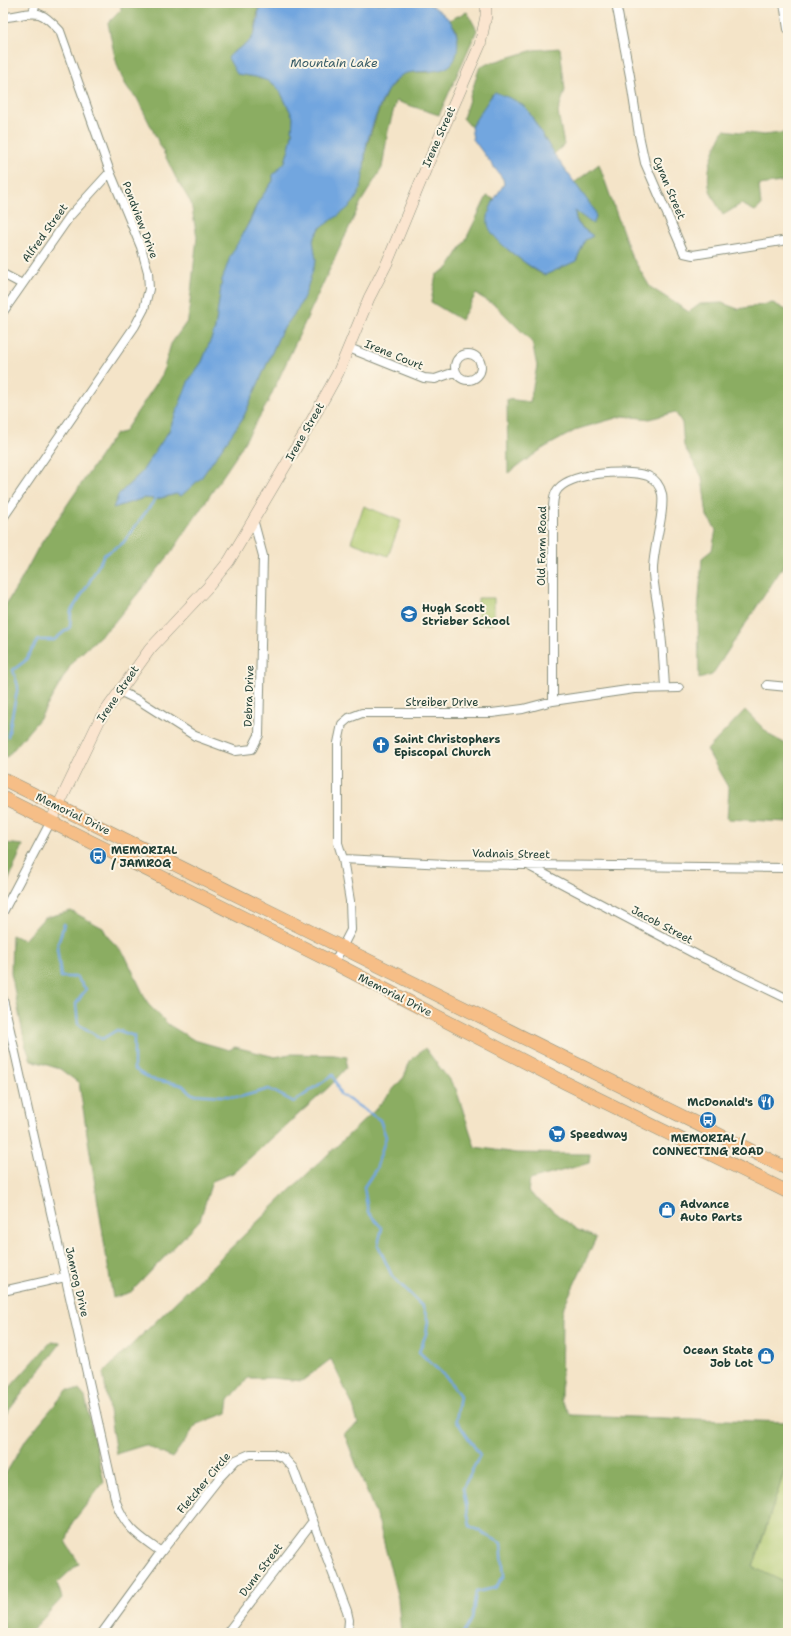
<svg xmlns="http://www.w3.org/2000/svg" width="791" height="1636" font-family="'Shantell Sans',sans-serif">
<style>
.green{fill:#afc970;stroke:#678352}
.forest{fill:#8bad62;stroke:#55754b}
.water{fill:#72a6df;stroke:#48728a}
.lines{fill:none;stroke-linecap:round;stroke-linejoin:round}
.stream{stroke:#72a6df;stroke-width:2.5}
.street-casing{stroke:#8a907e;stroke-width:10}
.secondary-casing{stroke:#8a907e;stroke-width:12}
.primary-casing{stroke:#8a907e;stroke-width:14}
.street{stroke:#fff;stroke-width:8}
.secondary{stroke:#fbe5cf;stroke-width:11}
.primary{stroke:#f6be87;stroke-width:13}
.labels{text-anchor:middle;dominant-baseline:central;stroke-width:4;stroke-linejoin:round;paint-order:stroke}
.street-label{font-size:11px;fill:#1f3d34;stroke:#fcf5e5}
.poi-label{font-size:11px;font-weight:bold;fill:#1f3d34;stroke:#fcf5e5;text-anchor:start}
.water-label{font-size:12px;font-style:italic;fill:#385c67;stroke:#fcf5e5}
</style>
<rect width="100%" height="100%" fill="#fcf5e5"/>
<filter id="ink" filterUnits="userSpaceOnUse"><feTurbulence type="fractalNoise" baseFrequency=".025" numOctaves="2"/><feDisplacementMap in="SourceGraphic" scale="8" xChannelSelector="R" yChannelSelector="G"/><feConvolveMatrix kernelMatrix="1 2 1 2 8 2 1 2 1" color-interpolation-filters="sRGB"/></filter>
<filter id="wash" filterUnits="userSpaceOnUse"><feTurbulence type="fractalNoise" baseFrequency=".012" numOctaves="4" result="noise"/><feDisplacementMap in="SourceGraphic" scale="16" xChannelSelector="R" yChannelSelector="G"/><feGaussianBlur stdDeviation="0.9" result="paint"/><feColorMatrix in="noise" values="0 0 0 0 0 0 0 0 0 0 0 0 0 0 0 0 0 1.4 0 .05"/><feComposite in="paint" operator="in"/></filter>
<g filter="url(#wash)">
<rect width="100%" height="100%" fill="#f4e4c8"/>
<path class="green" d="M364,506L401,521L388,556L351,542Z
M478,598H494V624H478Z
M788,1460V1584L753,1568Z"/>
<path class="forest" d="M121,3H259L254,37L247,44L233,52L237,74L256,77L268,81L275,85L280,91L293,117L292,135L289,149L285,162L273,175V181L258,202L222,280L215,329L202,362L189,380L169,431L141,473L119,494L113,508L144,498L157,499L176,494L201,478L243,418L281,332L298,309L316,260L313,241L317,233L365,163L366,148L377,115L387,91L402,74L409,72H430L458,40L456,29L449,20L467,12L477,30L439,115L396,101L388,131L382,168L361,202L267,404L235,458L171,553L112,625L73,661L40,718L7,757L3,756V609L21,580L38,548L115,434L124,432L162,375L171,344L188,320L197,237L191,203L176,178L137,98C117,82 113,47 108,23L121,10Z
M560,48L565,90L558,112L564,145L554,154L527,109L492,94L484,109L471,127L463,118L480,66L534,50Z
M724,130L764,135L788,132V181L759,185L761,206L755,211L741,204L723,215C719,208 714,200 711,193C703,172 715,148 724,130Z
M599,164L631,255L650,287L689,312L700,304L722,303L738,309L773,303L788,311V559L712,675L699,679L698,612L702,558L712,550L716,530L707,516L702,477L684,446L682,423L675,412L650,419L623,416L578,429L542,449L508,473L507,399L530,402L537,366L532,342L495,305L476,294L461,320L431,302L436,275L448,268L465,241L487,196L494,199L488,216L508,250L536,271L545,275L576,261L585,240L593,236C583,228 575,224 575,211H595L574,183Z
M745,710L771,736L788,745V822L727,819L729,789L707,750Z
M3,843L23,845L3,894Z
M71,911L103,928L108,937L125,955L148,1004L169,1025L194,1040L229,1050L235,1047L275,1057L290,1054L334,1055L347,1057L346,1068L329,1087L233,1173L212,1181L200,1220L131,1292L113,1298L79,1083L60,1069L31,1060L25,1044L11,973L12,935L24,940L44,918Z
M425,1048L456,1089L475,1147L516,1153L590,1154L589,1163L530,1180L528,1192L576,1229L596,1238L564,1306L562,1317L561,1400L571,1415L788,1422V1460L753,1567L788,1584V1633H401L398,1599L379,1523L344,1433L358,1424L353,1406L331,1359L302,1381L272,1378H248L229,1400L227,1413L197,1424L172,1458L145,1445L116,1454L103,1373L287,1193L374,1111L404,1077L410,1061Z
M51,1342L61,1343L3,1418V1395Z
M67,1390H79L85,1397L104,1482L72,1523L66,1543L79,1563L57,1583L62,1598L30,1633H3V1478L27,1438Z"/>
<path class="water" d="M259,3H427C449,15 463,30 456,56C449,78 419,68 404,74C397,77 391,85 387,91C380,103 368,135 366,148C363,167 365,189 352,204C345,212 330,221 320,228L313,240L316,260L306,292L298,309L281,332L243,418L201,478L181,496L176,494L157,499L144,498L113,508L119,494L141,473L169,431L189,380L202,362L215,329L222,280L230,257L251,219L258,202L273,181V175L285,162L289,149L292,135L293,117L280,91L275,85L268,81L256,77L237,74L228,58C233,51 239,49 246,44C257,37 259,16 259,3Z
M495,92C506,97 518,100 527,109L554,154L595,211L596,218L593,224L575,211C575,226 583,228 593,236L585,240L576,261L545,275C531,268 490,240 488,224C486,210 497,195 504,184L503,179L478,146L473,139L471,127C475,121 492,94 495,92Z"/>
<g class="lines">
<path class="stream" d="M8,736L18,686L13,670L25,661L38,640H54L70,627L71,611L86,588L104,555L123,543L157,497
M64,924L57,948L61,977H76L86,989L76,1004L78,1024L102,1039L117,1030L134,1036V1069L150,1079L182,1085L192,1094L240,1097L269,1089L294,1102L333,1075L340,1094L380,1120L386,1137L376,1169L364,1187L368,1212L382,1228L378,1245L392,1276L423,1307L428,1321L426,1334L419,1352L448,1379L460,1396L456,1420L480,1455L463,1488L470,1526L501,1543L504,1576L495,1588L476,1592L472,1619L463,1633"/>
</g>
</g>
<g filter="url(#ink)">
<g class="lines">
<g class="street-casing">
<path id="street" d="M616,3L630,76L639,135L645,163L684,253L693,255L788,240
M784,3L788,29
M33,12L36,3
M3,16L7,17C36,13 38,7 60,31L110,172L141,247L148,272L149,289L144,309L135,326L3,518
M3,274L22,284
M3,312L70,216L110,172
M349,348L424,378L435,379L455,372
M455 367a13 13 0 1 1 26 0a13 13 0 1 1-26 0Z
M767,685L788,687
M119,691L140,701L195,736L236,751L252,749L259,735L263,556L253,519
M553,701V519C553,511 552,499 556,492C566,472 629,469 648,476C655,479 660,486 662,494C665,513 653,548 653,570C653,585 657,600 659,615C662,639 664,663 665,687
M343,859L338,843V743L342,724L349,718L362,713H492L523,709L553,701L634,689L679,688
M529,866L697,955L788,999
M3,912L51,821
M334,963L351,930L350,901L343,859L446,864L788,868
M3,999L116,1502C126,1529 139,1536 161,1552
M3,1291L65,1277
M102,1633L161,1552L220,1477L236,1460L250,1454H273L284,1458L293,1468L347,1611L349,1620L348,1633
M227,1633L313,1521"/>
</g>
<g class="secondary-casing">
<path id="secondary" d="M51,821L100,719L150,649L208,587L229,561L306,431L338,373L369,298L387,263L427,166L480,45L486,16V3"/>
</g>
<g class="primary-casing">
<path id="primary" d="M3,779L788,1169
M3,798L334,963L564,1082L788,1192"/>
</g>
<use href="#street" class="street"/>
<use href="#secondary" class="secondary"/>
<use href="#primary" class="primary"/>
</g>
</g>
<defs>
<g id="school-disc" transform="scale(0.9)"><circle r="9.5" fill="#1f6fb2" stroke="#fcf5e5"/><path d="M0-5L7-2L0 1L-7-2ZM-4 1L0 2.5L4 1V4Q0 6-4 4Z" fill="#fff"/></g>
<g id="church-disc" transform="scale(0.9)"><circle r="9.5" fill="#1f6fb2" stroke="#fcf5e5"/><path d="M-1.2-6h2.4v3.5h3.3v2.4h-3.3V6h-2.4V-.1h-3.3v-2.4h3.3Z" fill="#fff"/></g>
<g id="bus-disc" transform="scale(0.9)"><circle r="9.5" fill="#1f6fb2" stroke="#fcf5e5"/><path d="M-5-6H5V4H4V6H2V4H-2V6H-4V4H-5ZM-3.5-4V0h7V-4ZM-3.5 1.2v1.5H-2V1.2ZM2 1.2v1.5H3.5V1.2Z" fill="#fff"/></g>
<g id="restaurant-disc" transform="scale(0.9)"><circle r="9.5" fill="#1f6fb2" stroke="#fcf5e5"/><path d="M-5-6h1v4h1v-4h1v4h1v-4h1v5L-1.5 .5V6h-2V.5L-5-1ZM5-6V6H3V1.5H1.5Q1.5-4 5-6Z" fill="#fff"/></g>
<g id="supermarket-disc" transform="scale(0.9)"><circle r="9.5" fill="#1f6fb2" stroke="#fcf5e5"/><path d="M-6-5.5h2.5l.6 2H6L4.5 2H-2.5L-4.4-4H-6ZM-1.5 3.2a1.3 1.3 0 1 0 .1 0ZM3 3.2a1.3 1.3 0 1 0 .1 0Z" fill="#fff"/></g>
<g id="shop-disc" transform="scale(0.9)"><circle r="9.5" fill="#1f6fb2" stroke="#fcf5e5"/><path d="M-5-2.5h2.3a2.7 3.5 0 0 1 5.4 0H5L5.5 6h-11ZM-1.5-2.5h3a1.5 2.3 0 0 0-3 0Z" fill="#fff"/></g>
</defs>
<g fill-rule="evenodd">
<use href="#school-disc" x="409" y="614"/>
<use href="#church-disc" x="381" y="745"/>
<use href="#bus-disc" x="98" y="856"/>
<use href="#restaurant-disc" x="766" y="1102"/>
<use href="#bus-disc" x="708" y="1120"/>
<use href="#supermarket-disc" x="557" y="1134"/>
<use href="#shop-disc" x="667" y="1210"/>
<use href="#shop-disc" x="766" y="1356"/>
</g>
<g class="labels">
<g class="street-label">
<text transform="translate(439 137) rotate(-66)">Irene Street</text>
<text transform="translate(669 188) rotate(67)">Cyran Street</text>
<text transform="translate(140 220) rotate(69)">Pondview Drive</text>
<text transform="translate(45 233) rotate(-54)">Alfred Street</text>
<text transform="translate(394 355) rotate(22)">Irene Court</text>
<text transform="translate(305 432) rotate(-60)">Irene Street</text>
<text transform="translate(542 546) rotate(-89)">Old Farm Road</text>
<text transform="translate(118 694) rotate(-56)">Irene Street</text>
<text transform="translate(249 696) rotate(-88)">Debra Drive</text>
<text x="442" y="702">Streiber Drive</text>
<text transform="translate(73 814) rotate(26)">Memorial Drive</text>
<text transform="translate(511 854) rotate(1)">Vadnais Street</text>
<text transform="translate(662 925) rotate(28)">Jacob Street</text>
<text transform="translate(395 995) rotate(27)">Memorial Drive</text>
<text transform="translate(77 1282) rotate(77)">Jamrog Drive</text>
<text transform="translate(204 1483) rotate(-50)">Fletcher Circle</text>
<text transform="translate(261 1570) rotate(-53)">Dunn Street</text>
</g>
<g class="poi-label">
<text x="422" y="608">Hugh Scott<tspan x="422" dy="13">Strieber School</tspan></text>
<text x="394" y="739">Saint Christophers<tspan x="394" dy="13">Episcopal Church</tspan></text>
<text x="111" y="850">MEMORIAL<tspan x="111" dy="13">/ JAMROG</tspan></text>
<text x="753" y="1102" text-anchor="end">McDonald's</text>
<text x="570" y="1134">Speedway</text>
<text x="708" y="1138" text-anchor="middle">MEMORIAL /<tspan x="708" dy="13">CONNECTING ROAD</tspan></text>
<text x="680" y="1204">Advance<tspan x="680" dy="13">Auto Parts</tspan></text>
<text x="753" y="1350" text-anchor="end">Ocean State<tspan x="753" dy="13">Job Lot</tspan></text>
</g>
<g class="water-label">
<text x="334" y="63">Mountain Lake</text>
</g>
</g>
<rect width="791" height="1636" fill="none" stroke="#fcf5e5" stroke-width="16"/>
</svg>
